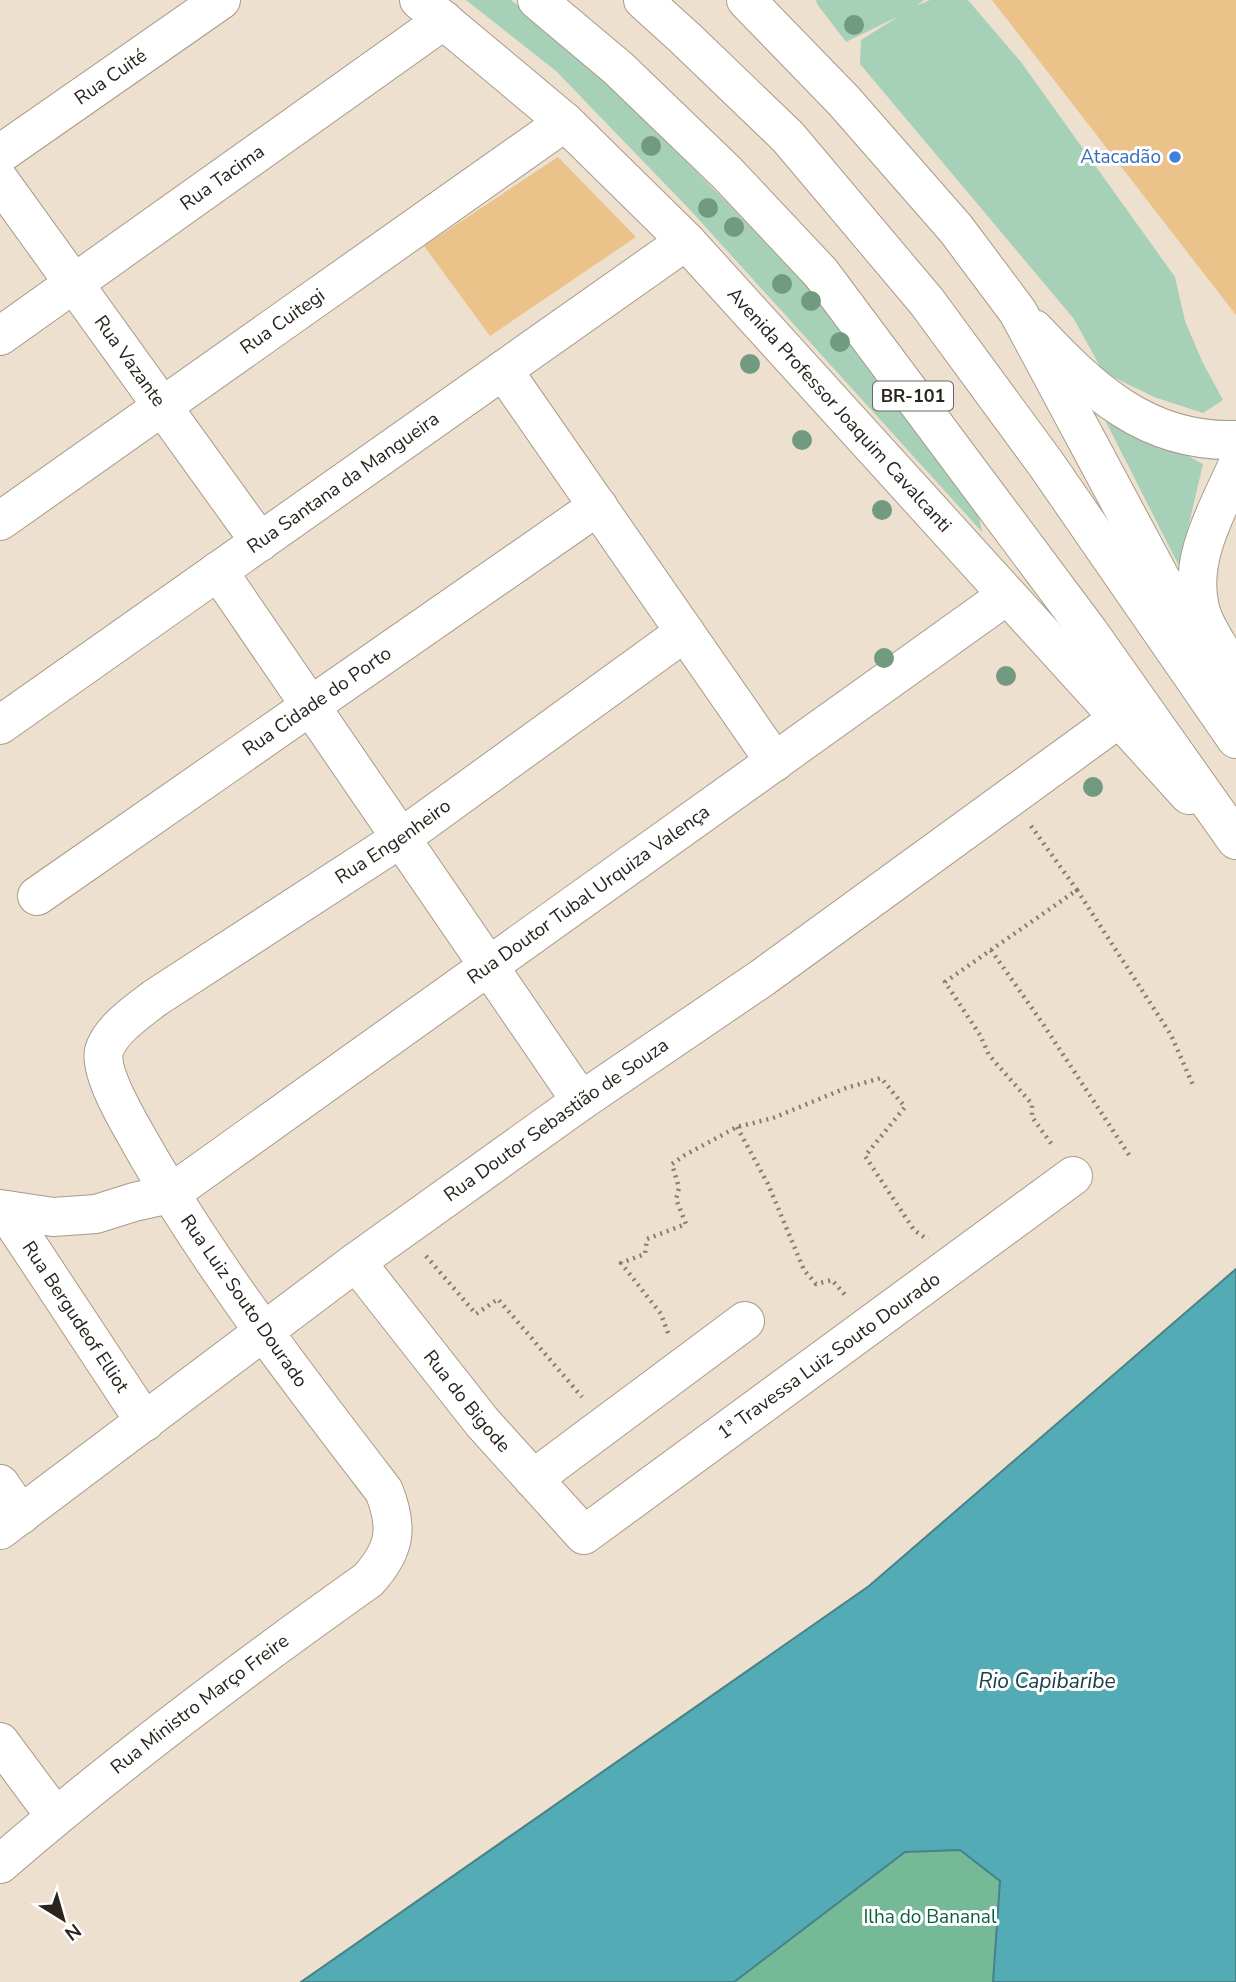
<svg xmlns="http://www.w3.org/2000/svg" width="1236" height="1982" font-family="'Nunito Sans',sans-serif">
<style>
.green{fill:#a7d0b9}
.forest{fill:#75b997}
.water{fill:#53abb6;stroke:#468288;stroke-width:2}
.building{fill:#eac28a}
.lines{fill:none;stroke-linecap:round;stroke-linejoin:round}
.minor-casing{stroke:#a79b89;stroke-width:40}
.major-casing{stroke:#a79b89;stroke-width:40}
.highway-casing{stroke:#a79b89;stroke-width:40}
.path{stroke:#867d71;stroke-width:4.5;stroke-dasharray:2 5;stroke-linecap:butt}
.minor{stroke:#fff;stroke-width:38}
.major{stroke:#fff;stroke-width:38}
.highway{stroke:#fff;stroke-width:38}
.tree{fill:#719a80}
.shop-dot{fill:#3f7fe0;stroke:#fff;stroke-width:2.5}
.labels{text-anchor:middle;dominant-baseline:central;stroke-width:6;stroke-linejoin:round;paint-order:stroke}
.shield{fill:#fff;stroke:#696661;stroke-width:2}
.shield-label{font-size:18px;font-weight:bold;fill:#29241d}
.street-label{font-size:19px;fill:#29241d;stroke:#fff}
.shop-label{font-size:19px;fill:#366cbe;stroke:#fff;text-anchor:end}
.park-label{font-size:19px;fill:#0a6040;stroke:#fff}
.water-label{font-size:21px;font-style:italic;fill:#184146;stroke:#fff}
</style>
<rect width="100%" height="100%" fill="#eee0ce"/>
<path class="green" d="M466,0H511L577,51L739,215L841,322L976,500L982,532L692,212L556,71Z
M816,0H924L916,6L930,0H968L1021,62L1175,277L1185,321L1202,361L1223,400L1203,413L1154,397L1103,372L1074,319L860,64L861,40L899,16L846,42L817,4Z
M1100,410L1203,464L1179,566Z"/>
<path class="forest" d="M960,1850L1000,1881L993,1982H734L905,1852Z"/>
<path class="water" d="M1236,1269V1982H993L1000,1881L960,1850L905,1852L734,1982H301L869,1586Z"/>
<path class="building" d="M992,0H1236V315Z
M558,157L636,237L490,336L424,246Z"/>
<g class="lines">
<g class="minor-casing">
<g id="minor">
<path id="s1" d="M0,154L221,0"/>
<path id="s2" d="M0,181L260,542"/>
<path d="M1034,329C1091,390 1147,443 1236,440"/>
<path id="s3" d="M0,336L444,20"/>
<path d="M503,370L775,762"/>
<path d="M1236,468C1217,511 1188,559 1200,608C1204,628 1225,656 1236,675"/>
<path id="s4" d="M0,521L565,122"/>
<path d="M218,571L581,1101"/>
<path id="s5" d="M0,725L686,241"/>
<path id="s6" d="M37,896L598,506"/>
<path id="s7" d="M0,1209L53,1217L96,1214L134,1202L170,1194L1006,596"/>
<path id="s8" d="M5,1210L145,1422"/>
<path id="s9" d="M356,1262L482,1422L584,1535L1073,1176"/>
<path d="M533,1479L745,1321"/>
<path d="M0,1484L21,1515"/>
<path id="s10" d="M0,1530L356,1262L581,1101L762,978L1118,719"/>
<path d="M0,1742L55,1816"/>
<path id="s11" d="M0,1864C117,1763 241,1670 368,1580C395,1550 399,1529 384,1491C298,1379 211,1267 141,1144C130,1124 99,1074 104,1051C110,1030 138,1011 155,998L401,838L685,632"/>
</g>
</g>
<g class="major-casing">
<g id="major">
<path id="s12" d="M419,0L565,122L686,241L1189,795"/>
<path d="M746,0L844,101L956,229L1018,312L1228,704"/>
</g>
</g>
<g class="highway-casing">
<path id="highway" d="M537,0L618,68L727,173L821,273L1089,632L1236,840
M643,0L685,38L788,137L927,302L1046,464L1236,739"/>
</g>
<path class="path" d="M1031,826L1077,890L945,982L980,1035L989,1055L1032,1104V1117L1053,1146
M1077,890L1171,1035L1193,1085
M991,950L1043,1024L1131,1158
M737,1127L768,1184L804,1270L816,1284L832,1280L847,1297
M426,1256L476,1314L498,1299L582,1397
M668,1333L661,1314L621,1263L645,1254L647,1239L686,1224L676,1199L679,1188L672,1164L685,1155L737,1127L773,1118L846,1088L881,1078L905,1107L865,1156L914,1230L928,1240"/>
<use href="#minor" class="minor"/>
<use href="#major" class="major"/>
<use href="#highway" class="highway"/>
</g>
<g class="tree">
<circle cx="854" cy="25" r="10"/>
<circle cx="651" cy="146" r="10"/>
<circle cx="708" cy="208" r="10"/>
<circle cx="734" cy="227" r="10"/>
<circle cx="782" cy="284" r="10"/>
<circle cx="811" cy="301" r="10"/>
<circle cx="840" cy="342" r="10"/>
<circle cx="750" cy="364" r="10"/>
<circle cx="802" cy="440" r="10"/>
<circle cx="882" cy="510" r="10"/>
<circle cx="884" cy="658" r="10"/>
<circle cx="1006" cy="676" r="10"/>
<circle cx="1093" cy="787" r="10"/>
</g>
<circle class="shop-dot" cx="1175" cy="157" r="7"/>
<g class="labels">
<rect class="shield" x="873" y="381.5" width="80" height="29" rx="5"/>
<g class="shield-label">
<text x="913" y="396">BR-101</text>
</g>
<g class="street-label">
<text stroke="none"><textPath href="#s1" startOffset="135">Rua Cuité</textPath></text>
<text stroke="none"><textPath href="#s3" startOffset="273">Rua Tacima</textPath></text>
<text stroke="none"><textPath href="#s4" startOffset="346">Rua Cuitegi</textPath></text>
<text stroke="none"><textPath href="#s2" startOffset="222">Rua Vazante</textPath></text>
<text stroke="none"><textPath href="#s12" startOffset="588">Avenida Professor Joaquim Cavalcanti</textPath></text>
<text stroke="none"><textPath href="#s5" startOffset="420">Rua Santana da Mangueira</textPath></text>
<text stroke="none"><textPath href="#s6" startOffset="341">Rua Cidade do Porto</textPath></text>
<text stroke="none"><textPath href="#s11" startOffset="1447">Rua Engenheiro</textPath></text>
<text stroke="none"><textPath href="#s7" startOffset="688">Rua Doutor Tubal Urquiza Valença</textPath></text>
<text stroke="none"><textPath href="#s10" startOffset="691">Rua Doutor Sebastião de Souza</textPath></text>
<text transform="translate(244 1301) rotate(55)">Rua Luiz Souto Dourado</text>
<text stroke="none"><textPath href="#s8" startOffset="128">Rua Bergudeof Elliot</textPath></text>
<text transform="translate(829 1356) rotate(-36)">1ª Travessa Luiz Souto Dourado</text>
<text stroke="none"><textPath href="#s9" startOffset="178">Rua do Bigode</textPath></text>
<text stroke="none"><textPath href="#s11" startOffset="256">Rua Ministro Março Freire</textPath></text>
</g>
<g class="shop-label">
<text x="1161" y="157">Atacadão</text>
</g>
<g class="park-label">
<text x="930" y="1917">Ilha do Bananal</text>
</g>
<g class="water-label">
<text x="1047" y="1681">Rio Capibaribe</text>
</g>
</g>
<g transform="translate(63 1919) rotate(143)" stroke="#ffffff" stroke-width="5" paint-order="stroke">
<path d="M0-5L12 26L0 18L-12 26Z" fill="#29241d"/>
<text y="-10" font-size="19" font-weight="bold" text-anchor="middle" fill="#29241d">N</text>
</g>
</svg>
